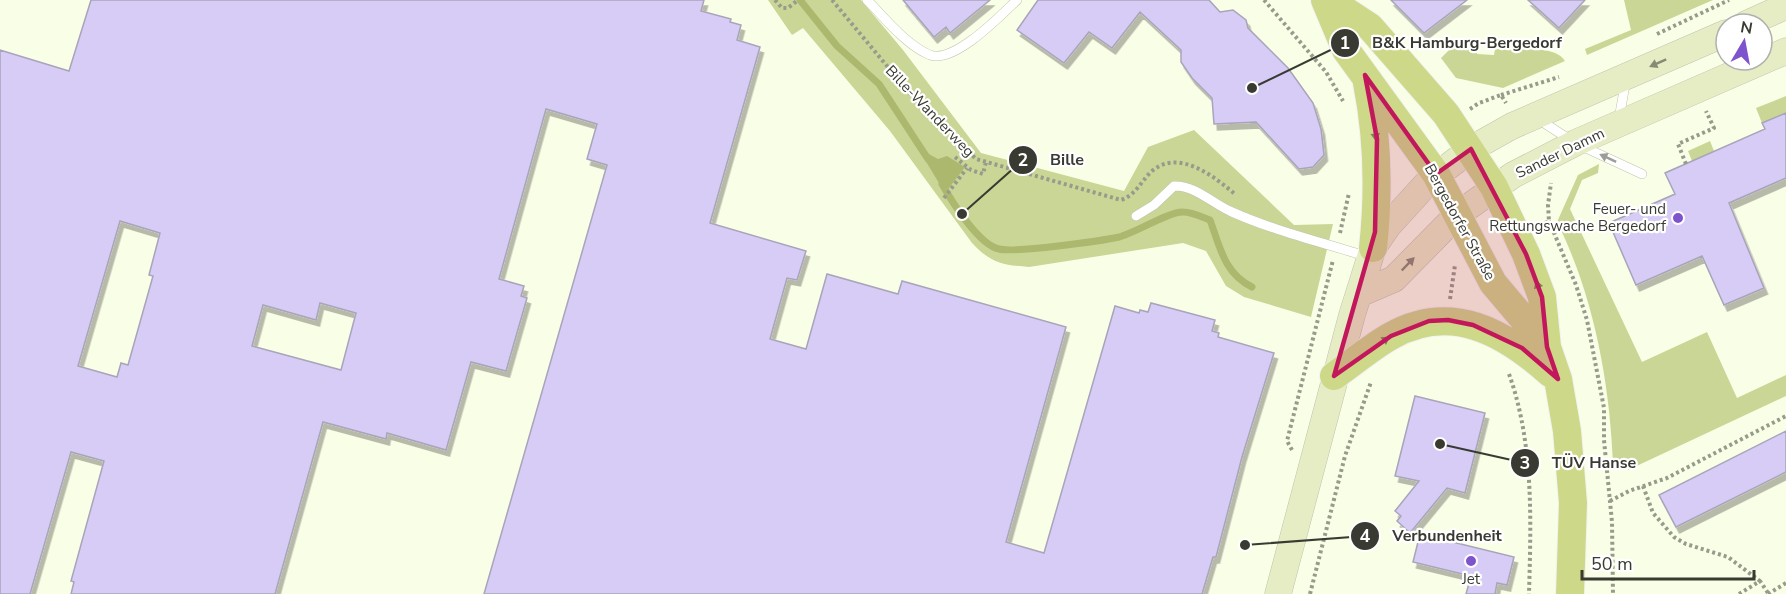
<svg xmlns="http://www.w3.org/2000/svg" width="1786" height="594" font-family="'Nunito Sans',sans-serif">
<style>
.green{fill:#cad696}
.water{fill:#acb86e}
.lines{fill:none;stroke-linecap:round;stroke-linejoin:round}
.stream{stroke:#acb86e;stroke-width:7}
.building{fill:#d6ccf6;stroke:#a9a4b9;stroke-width:1.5;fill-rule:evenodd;filter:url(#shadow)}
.service-casing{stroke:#bfc4ae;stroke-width:10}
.secondary-casing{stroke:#bfc4ae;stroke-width:27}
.primary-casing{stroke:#f3f3f3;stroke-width:30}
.path{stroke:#979b8b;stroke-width:4;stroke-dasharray:3 3;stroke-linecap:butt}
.service{stroke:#fff;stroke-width:9}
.secondary{stroke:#e6ecc4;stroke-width:26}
.primary{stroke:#ced889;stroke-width:28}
.oneway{fill:#878b74}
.oneway2{fill:#7c8259}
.oneway3{fill:#9c9d98}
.marked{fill:#c2185b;fill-opacity:0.2;stroke:#c2185b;stroke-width:4.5;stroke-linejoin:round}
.poi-dot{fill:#7e54cd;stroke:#fff;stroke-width:2}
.labels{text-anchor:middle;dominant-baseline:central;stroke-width:4.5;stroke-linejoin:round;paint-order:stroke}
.street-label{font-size:15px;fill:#393b32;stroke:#fff}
.poi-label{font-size:15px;fill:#393b32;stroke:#fff;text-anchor:end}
.leader{fill:none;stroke:#393b32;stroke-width:2}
.callout-dot{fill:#393b32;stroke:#fff;stroke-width:2}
.mark-label{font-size:18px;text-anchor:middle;font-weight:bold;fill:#fff}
.callout-label{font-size:16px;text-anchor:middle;font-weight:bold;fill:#393b32;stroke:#fff;stroke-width:4.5;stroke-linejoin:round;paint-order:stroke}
</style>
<defs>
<filter id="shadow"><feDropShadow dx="3.5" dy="6" stdDeviation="0" flood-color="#0004"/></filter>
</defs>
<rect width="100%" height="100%" fill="#f9fee7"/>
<path class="green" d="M768,0H861L903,50L981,153L1124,191L1148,147L1194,130L1294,225L1333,224L1311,317L1244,297L1226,286L1206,251L1183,243L1029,267C1002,265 991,263 972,243L890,131L803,28L792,35Z
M1624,0H1713L1587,55L1585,49L1631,30Z
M1460,46L1477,48V54L1494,55L1495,49C1513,50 1555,44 1565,61L1503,88L1456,78L1441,58L1452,47Z
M1786,96V113L1762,123L1756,108Z
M1710,141L1714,151L1692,161L1688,151Z
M1599,164L1598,173L1582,180L1570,209L1642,362L1707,332L1737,398L1786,375V396L1628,470L1627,460L1613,465C1610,384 1594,296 1557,222L1578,175Z"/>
<path class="water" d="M923,151L938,159L947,156L965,167L945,193L925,160Z"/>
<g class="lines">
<path class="stream" d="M800,0L837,46L879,84L928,159
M942,184C952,202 979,245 999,249C1014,253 1101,241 1119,237C1135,233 1170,211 1183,212C1192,212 1202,217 1210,220C1220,247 1224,273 1252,287"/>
</g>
<path class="building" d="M91,0H704L701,11L731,19L730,22L741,25L737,40L760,47L710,223L806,251L797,280L787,278L770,339L806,349L827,274L898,294L902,281L1066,327L1006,542L1044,553L1115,306L1139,313L1140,310L1148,312L1151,303L1215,320L1212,331L1219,333L1218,337L1274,353L1242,457L1216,557H1213L1202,594H484L607,165L587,159L597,124L546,109L499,279L524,286L521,296L527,298L506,371L471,362L446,450L387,433L386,439L323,422L275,594H71L74,582L71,581L104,461L71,452L30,594H0V50L69,71ZM120,221L160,233L149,275L153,276L128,365L121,363L117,377L78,366ZM320,303L356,313L341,370L252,346L263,305L316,320Z
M903,0H990L950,33L946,27L934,37Z
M1038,0H1209L1220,12L1233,10L1246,20L1248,28L1288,68L1313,103L1321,129L1324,155L1313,167L1299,169L1256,122L1214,124L1212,98L1192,78L1181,62V50L1140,12L1112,48L1089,32L1064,63L1017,30Z
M1391,0H1467L1424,33Z
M1528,0H1585L1559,28Z
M1786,113V178L1729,203L1764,288L1724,305L1702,256L1636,285L1609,223L1675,194L1665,173L1765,129L1762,123Z
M1415,396L1485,413L1465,493L1447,488L1410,533L1397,521L1401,516L1395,511L1419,481L1395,476Z
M1786,431V472L1676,527L1659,495Z
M1420,534L1514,557L1507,585L1497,583L1495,594H1466L1471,576L1413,562Z"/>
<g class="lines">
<g class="service-casing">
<path id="service" d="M867,0C885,18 906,45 930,55C954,64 1000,16 1017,0
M1538,119L1575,143L1642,174
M1619,119L1626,79
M1136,216L1154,205L1174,186C1195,185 1213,204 1232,212C1277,232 1322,242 1368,257"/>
</g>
<g class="secondary-casing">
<path id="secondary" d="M1746,24L1786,6
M1359,294L1394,279L1457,215L1513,175L1575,143L1786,51
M1278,594L1352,315L1373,248L1388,226L1428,182L1471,149L1512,126L1726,33"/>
</g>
<g class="primary-casing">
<path id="primary" d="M1325,0L1346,50L1436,174L1493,283L1547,347
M1329,0L1370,27L1446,114L1494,187L1526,254L1542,297L1547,347L1558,379L1567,431L1573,503L1570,594
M1367,83C1378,138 1379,192 1373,248
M1334,376C1353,363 1371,347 1391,336C1451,302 1504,332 1550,373"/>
</g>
<path class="path" d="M775,0L782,8H788L798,0
M832,0L912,96L976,159L1121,200C1136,195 1141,181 1152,171C1179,148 1215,177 1236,195
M1264,0L1326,72L1343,101
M1657,34L1729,0
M1501,95L1559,77
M1470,109L1479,103L1501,95L1506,103
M955,157L971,170L983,174L986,162
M1686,164L1678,144L1714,128L1706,111
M944,198L967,168
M1549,221L1576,285L1587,320L1604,408V440L1612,522L1613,594
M1540,226L1549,221L1548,205L1551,183
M1340,233L1349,193
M1450,299L1455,265
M1509,374C1534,444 1531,521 1529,594
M1292,450L1287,441L1333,260
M1643,486L1653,513L1674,537L1686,544L1728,557L1760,581
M1610,501L1629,491L1667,478L1786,416
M1310,594L1345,456L1371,382
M1739,594L1760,581L1768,593
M1768,594L1786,583"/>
<use href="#service" class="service"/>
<use href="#secondary" class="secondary"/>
<use href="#primary" class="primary"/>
</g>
<defs><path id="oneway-solid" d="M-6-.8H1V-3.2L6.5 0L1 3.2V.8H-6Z" transform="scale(1.5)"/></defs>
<g class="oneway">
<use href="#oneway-solid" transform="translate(1658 63) rotate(156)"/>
<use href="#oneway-solid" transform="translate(1408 264) rotate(-46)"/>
</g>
<g class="oneway2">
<use href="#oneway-solid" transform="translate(1375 132) rotate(83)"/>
<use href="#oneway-solid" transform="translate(1539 289) rotate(-109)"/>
<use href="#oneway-solid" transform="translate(1382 342) rotate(-35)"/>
</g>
<use class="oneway3" href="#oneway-solid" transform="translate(1608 158) rotate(-155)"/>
<path class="marked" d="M1365,75L1436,174L1471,149L1526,254L1542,297L1547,347L1558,379L1522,348L1473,325L1448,320L1429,321L1391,336L1334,376L1375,232L1377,139Z"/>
<g class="poi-dot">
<circle cx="1678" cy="218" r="6"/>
<circle cx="1471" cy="561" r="6"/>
</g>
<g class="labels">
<g class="street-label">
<text transform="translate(930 111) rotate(46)">Bille-Wanderweg</text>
<text transform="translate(1560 153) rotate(-26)">Sander Damm</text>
<text transform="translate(1460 222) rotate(61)">Bergedorfer Straße</text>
</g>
<g class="poi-label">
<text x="1666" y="209">Feuer- und<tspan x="1666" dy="17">Rettungswache Bergedorf</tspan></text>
<text x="1471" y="579" text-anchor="middle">Jet</text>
</g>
</g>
<path class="leader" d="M1252 88L1345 43M962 214L1023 160M1440 444L1525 463M1245 545L1365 536"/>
<g class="callout-dot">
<circle cx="1252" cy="88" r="6"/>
<circle cx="962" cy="214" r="6"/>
<circle cx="1440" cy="444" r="6"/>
<circle cx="1245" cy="545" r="6"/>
<circle cx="1345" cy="43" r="15"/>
<circle cx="1023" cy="160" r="15"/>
<circle cx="1525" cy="463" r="15"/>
<circle cx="1365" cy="536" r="15"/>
</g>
<g class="mark-label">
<text x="1345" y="49">1</text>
<text x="1023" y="166">2</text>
<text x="1525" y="469">3</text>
<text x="1365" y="542">4</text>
</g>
<g class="callout-label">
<text x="1467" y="48">B&amp;K Hamburg-Bergedorf</text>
<text x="1067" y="165">Bille</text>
<text x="1594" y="468">TÜV Hanse</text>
<text x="1447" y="541">Verbundenheit</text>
</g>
<g transform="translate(1744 42) rotate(10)"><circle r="28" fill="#ffffff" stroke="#b0b1ad" stroke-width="1.5"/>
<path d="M0-4.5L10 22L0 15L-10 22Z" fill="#7e54cd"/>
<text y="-9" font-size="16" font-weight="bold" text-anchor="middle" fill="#393b32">N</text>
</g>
<path d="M1582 570v9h172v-9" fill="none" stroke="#393b32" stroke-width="3"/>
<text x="1591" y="570" font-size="18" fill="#393b32" stroke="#ffffff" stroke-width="4.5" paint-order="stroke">50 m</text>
</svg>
